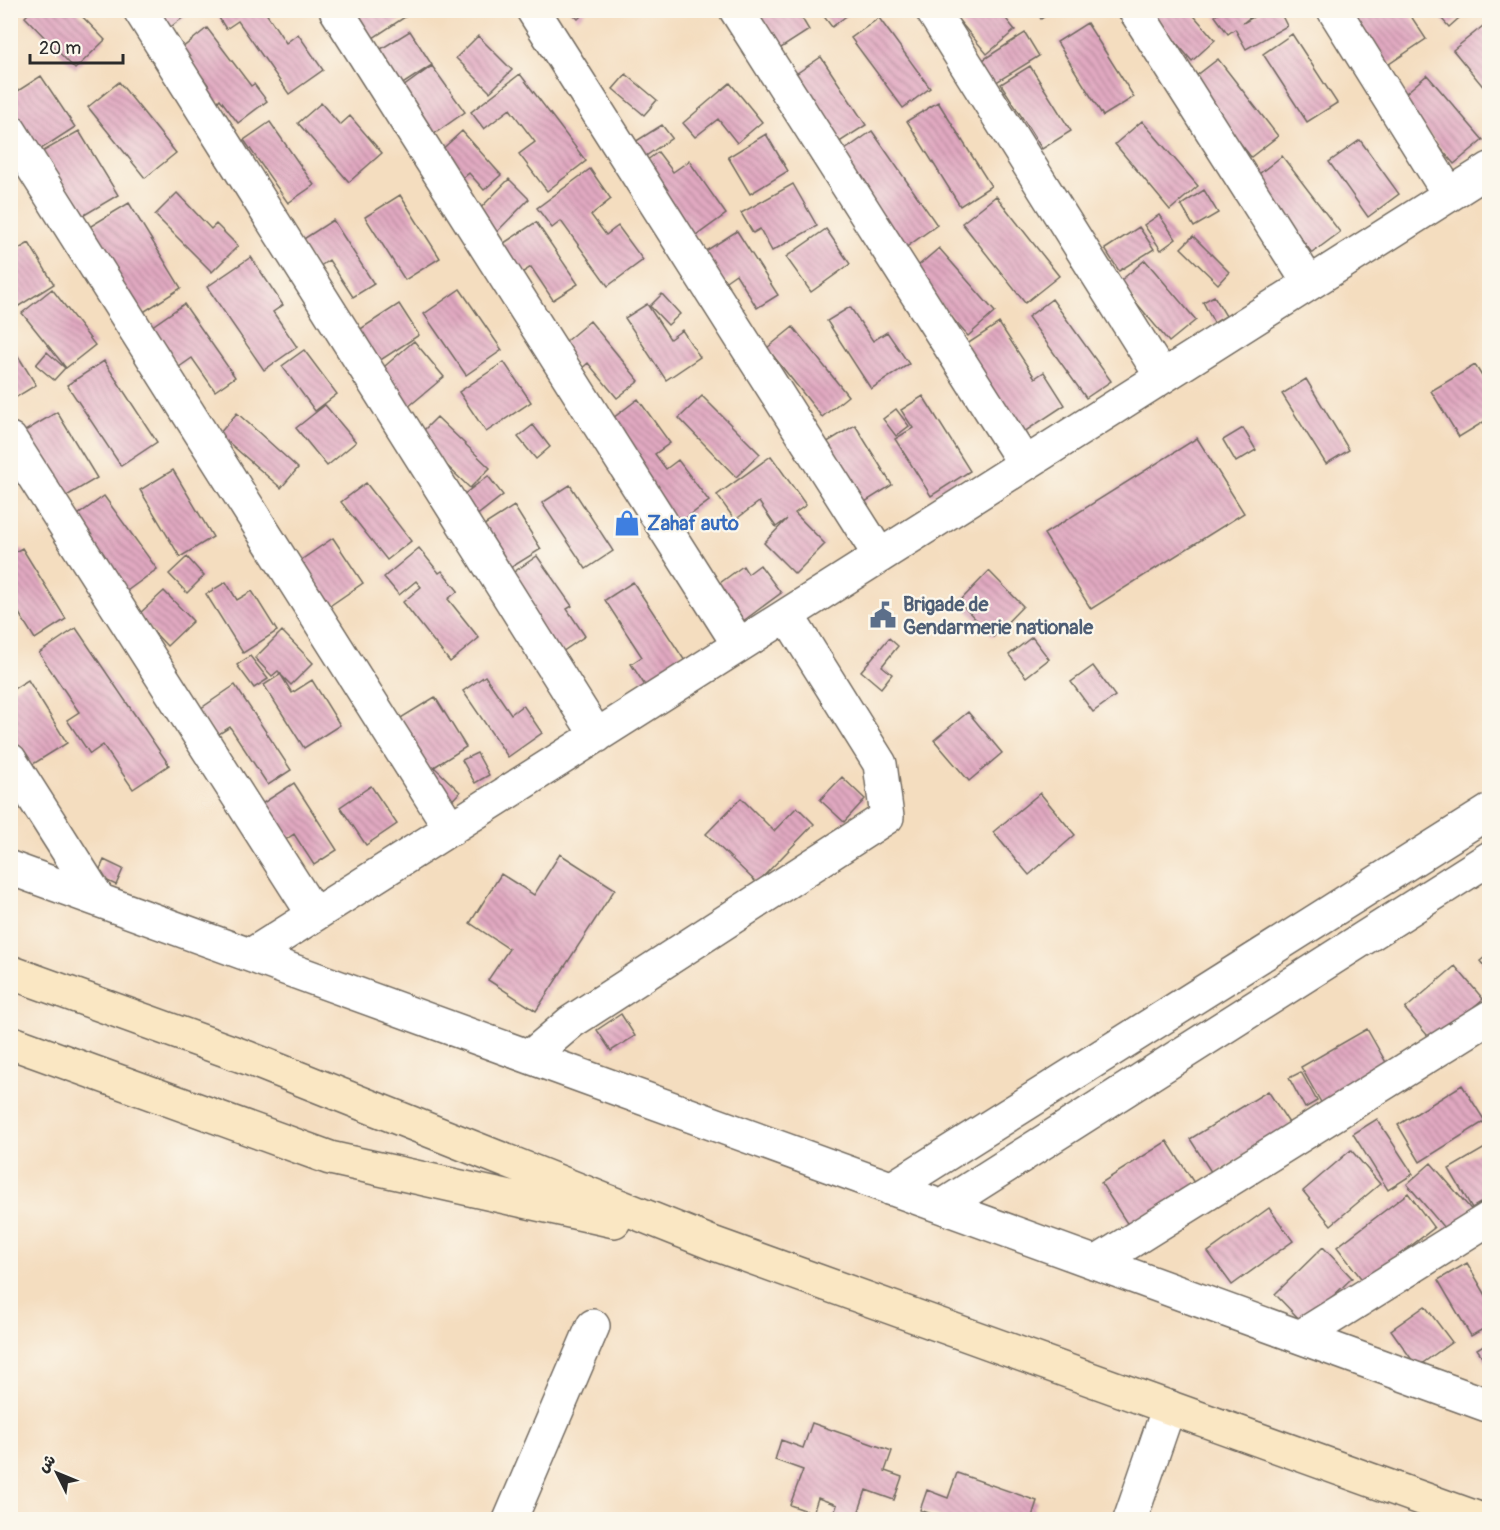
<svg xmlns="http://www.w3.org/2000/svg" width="1500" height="1530" font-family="Pangolin,'Playpen Sans Arabic',sans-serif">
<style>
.building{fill:url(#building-back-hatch)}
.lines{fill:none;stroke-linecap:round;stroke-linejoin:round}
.minor-casing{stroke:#71695f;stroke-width:36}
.secondary-casing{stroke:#71695f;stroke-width:36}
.minor{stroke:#fff;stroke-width:33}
.secondary{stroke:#fae7c3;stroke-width:33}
.labels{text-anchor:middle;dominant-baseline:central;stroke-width:4.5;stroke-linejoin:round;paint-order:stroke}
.shop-label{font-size:20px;font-weight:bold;fill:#366cbe;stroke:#fbf7ec;text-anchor:start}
.service-label{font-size:20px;font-weight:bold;fill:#4e5e75;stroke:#fbf7ec;text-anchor:start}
</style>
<defs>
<pattern id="building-back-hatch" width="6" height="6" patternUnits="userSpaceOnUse" patternTransform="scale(1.5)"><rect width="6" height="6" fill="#e1a9c1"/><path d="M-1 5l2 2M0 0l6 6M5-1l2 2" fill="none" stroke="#b78a9d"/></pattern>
</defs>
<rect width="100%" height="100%" fill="#fbf7ec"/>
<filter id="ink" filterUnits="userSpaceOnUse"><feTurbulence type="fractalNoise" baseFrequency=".0167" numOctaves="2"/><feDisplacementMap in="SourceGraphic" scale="12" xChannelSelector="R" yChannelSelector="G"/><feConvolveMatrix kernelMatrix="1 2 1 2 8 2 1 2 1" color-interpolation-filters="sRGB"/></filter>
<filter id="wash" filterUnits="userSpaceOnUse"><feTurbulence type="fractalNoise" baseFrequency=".008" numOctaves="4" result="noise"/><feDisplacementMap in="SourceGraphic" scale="24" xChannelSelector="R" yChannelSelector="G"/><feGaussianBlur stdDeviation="1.35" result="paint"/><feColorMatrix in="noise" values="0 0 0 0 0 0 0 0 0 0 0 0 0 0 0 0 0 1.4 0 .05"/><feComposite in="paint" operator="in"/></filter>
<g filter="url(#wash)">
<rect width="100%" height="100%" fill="#f4ddbf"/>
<g id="blocks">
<path class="building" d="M32,10H76L105,40L75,69L25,17Z
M149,10H193L164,32Z
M214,10H264L286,43L298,34L323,70L289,94L238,21L226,29Z
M352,10H405L408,15L355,50Z
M569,10H587L578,19Z
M754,10H797L809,30L778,50Z
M819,10H854L832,27Z
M950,10H999L1015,30L987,54Z
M1036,10H1054L1041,19Z
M1148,10H1189L1215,40L1192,61Z
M1222,10H1259L1243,23L1265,10H1279L1287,26L1246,49L1235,29L1228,34L1215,16Z
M1351,10H1407L1426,39L1377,72Z
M1434,10H1468L1449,27Z
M879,18L930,88L903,108L851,38Z
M1087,23L1134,97L1103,116L1057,42Z
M1483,26L1490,33V95L1453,50Z
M207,28L251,86L254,84L267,101L238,123L220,99L203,117V79L209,86L181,49Z
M410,31L432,65L398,87L376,52Z
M1025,33L1039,56L980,92L967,70Z
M1292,34L1337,103L1307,122L1263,54Z
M478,36L512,70L490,92L456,58Z
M821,57L866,125L838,143L793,76Z
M1218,59L1278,136L1251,157L1191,80Z
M432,66L465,112L424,141L392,95Z
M1030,66L1071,131L1042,149L1001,84Z
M520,74L586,161L547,191L519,154L535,142L510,109L484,129L471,112Z
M626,74L657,100L644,115L613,89Z
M1427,75L1483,140L1454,164L1399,99Z
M41,76L75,127L24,160L10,140V96Z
M119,82L176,153L145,178L88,107Z
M730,83L762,122L737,143L718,119L695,137L683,123Z
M938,102L991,186L960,206L907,121Z
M321,103L340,125L350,116L382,153L349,182L298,123Z
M1142,121L1198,186L1170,210L1115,144Z
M270,122L314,185L288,203L244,140Z
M662,125L672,138L640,160L630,145Z
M79,131L118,195L81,217L42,152Z
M462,131L501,175L484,190L469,173L462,179L438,153Z
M872,131L937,225L905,248L828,162Z
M766,134L788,171L750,194L728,157Z
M1360,140L1399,194L1368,217L1329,162Z
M658,152L673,172L689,161L726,214L679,248L646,161Z
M1282,156L1340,232L1312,253L1255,177Z
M590,169L611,199L591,215L606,235L618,226L643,260L608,286L561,221L552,228L537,208Z
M509,179L529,199L485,244L465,224Z
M793,184L817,226L772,251L760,229L753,233L741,213Z
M1204,190L1218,213L1194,227L1181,205Z
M177,193L211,229L216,224L238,246L212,272L155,215Z
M400,195L440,258L405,280L365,217Z
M996,196L1059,276L1025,303L962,223Z
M129,203L181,288L142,313L76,235Z
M1159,215L1176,239L1161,250L1144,225Z
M333,220L374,284L353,297L329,260L316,269L299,242Z
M536,222L578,284L553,300L531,267L517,276L498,247Z
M1139,227L1154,249L1119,271L1105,249Z
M826,229L850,264L811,292L786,257Z
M737,231L778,295L757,308L736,274L723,283L704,252Z
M1193,236L1229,272L1218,284L1181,248Z
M29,243L54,284L14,309L10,304V254Z
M939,248L995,312L968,336L911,272Z
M251,257L283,305L273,312L297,347L264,370L207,287Z
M1145,260L1196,320L1169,342L1119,282Z
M52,289L95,345L66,368L22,313Z
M460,289L502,350L466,375L424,314Z
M662,294L680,314L668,325L650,306Z
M1214,296L1226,316L1214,323L1203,302Z
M1052,299L1111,381L1086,398L1028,317Z
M184,304L235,377L215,391L192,358L179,367L151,327Z
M399,304L419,335L376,363L356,332Z
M647,304L670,339L682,330L700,357L666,380L625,318Z
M850,307L873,341L887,332L909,364L871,389L827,321Z
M590,321L639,381L617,398L588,363L580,370L560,346Z
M999,323L1035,378L1044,372L1065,405L1018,436L961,348Z
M793,327L848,396L822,417L767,348Z
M414,341L444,377L408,407L378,372Z
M10,343L36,385L10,401Z
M304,350L337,394L315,411L282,366Z
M47,352L65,368L54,380L36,365Z
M104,361L157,442L121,466L67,385Z
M504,362L531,402L486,432L459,392Z
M1475,365L1490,389V418L1459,437L1431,391Z
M1306,379L1349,450L1326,464L1282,394Z
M702,396L760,454L736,477L679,418Z
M923,396L970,471L931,496L895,439L913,428L901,410Z
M638,399L670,443L655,454L666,469L678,460L709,501L674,527L600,428Z
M325,405L356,442L327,466L296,428Z
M896,409L909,426L896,436L883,419Z
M57,412L97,478L60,500L20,434Z
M237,413L298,468L281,488L219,434Z
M437,417L490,468L470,488L417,437Z
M533,425L550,447L536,459L518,437Z
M855,425L892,485L854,509L824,444Z
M1243,428L1256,450L1236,462L1223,440Z
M1197,438L1244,513L1091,609L1044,534Z
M771,456L806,505L795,513L825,544L795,574L764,543L787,519L776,527L759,502L735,520L717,495Z
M173,470L213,537L180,557L140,490Z
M488,476L503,495L461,528L446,508Z
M366,483L411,541L387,560L341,502Z
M570,485L613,551L586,569L542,503Z
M104,496L157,569L124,593L71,520Z
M514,506L541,549L507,570L481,527Z
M333,538L363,583L315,616L285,571Z
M22,548L66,619L35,639L10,599V555Z
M419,548L439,573L442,571L458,591L448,599L479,638L450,662L403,602L421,587L416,581L399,595L384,577Z
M537,556L572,606L567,609L585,636L559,654L498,583Z
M187,557L204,576L187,593L169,574Z
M760,565L781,593L723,636L697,600L743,566L748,574Z
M989,571L1023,606L993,637L959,602Z
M226,582L237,600L252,591L277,631L243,653L206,594Z
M633,582L685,661L646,687L631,664L642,657L605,600Z
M164,591L193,621L167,646L138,615Z
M76,628L169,765L133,789L103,745L90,754L67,720L79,712L39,653Z
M282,631L313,663L291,685L281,675L292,693L312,680L340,725L304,748L264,685L281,674L278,671L272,676L255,658Z
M1032,637L1049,659L1026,677L1009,655Z
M889,638L898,646L882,666L892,674L881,688L861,671Z
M250,656L268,679L254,688L237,665Z
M1093,666L1115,696L1093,712L1071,682Z
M485,676L511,714L523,705L542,733L508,757L463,691Z
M28,680L67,743L30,766L10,733V691Z
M235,685L291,770L268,785L230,727L214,737L197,711Z
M435,697L466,747L434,767L460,792L441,812L399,719Z
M968,712L1002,753L969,781L934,740Z
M477,753L489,775L475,783L462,760Z
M842,777L865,799L844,822L820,800Z
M294,783L337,850L314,865L294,834L281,843L257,807Z
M371,786L397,824L366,845L340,807Z
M1040,793L1075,835L1029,875L993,832Z
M741,798L774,831L797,807L814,824L757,883L706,834Z
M560,854L615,889L536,1011L488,980L509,949L470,923L501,874L534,895Z
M104,860L123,869L116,885L97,876Z
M1490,953V973L1480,961Z
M1455,966L1483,999L1433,1042L1405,1009Z
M621,1014L635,1036L611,1051L597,1030Z
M1367,1029L1388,1066L1322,1104L1301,1067Z
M1301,1072L1317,1101L1305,1108L1289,1078Z
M1462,1085L1485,1121L1420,1162L1398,1125Z
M1268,1091L1291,1126L1213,1175L1190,1139Z
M1377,1119L1413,1174L1388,1190L1353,1134Z
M1167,1141L1196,1186L1130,1228L1101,1183Z
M1490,1145V1197L1472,1208L1449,1169Z
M1351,1150L1380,1184L1331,1225L1303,1191Z
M1431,1163L1475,1214L1450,1235L1407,1184Z
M1408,1193L1434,1228L1364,1282L1337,1247Z
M1269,1208L1293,1241L1232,1285L1208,1252Z
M1323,1247L1352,1278L1304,1324L1275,1294Z
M1467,1263L1490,1302V1325L1471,1336L1438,1280Z
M1425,1306L1452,1342L1417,1367L1391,1330Z
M1490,1341V1368L1477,1349Z
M812,1423L892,1451L885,1471L902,1477L894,1500L866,1490L856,1520H832L837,1505L818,1498L813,1513L790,1505L803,1470L775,1460L781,1440L803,1448Z
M957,1473L1037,1501L1031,1520H949L920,1510L927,1490L948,1498Z"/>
</g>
</g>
<g filter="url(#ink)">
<use href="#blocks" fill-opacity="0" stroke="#71695f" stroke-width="1.5"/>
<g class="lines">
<g class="minor-casing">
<path id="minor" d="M140,10L597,736
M336,10L739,645
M533,10L880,556
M736,10L1025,464
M932,10L1162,377
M1135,10L1309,283
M1334,10L1449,194
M10,131L451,829
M10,439L314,915
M10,760L99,900
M10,868L1490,1406
M251,955L1490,169
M530,1057L571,1022L887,817L880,764L787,615
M891,1189L1490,811
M943,1206L1490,858
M1096,1263L1490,1017
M1300,1337L1490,1218
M510,1520L593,1326
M1130,1520L1169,1407"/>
</g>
<g class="secondary-casing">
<path id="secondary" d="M10,972L248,1058L712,1243L1482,1520
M10,1042L330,1158L614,1221"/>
</g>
<use href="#minor" class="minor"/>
<use href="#secondary" class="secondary"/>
</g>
</g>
<defs>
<g id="shop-bare" transform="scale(2.07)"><path d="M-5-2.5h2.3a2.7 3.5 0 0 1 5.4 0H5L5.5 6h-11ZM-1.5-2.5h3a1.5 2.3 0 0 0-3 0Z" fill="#3f7fe0" stroke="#fbf7ec" stroke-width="2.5" paint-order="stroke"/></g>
<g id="civic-bare" transform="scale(2.07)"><path d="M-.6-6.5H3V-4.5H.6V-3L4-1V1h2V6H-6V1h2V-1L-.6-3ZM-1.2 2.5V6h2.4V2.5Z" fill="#5c6f8a" stroke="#fbf7ec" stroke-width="2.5" paint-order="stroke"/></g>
</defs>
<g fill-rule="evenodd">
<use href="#shop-bare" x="627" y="523"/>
<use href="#civic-bare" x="883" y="615"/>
</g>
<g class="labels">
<g class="shop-label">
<text x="647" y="523">Zahaf auto</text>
</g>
<g class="service-label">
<text x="903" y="604">Brigade de<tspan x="903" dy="23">Gendarmerie nationale</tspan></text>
</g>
</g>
<rect width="1500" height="1530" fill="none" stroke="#fbf7ec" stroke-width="36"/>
<g transform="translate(57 1473) rotate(313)" stroke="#fbf7ec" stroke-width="4.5" paint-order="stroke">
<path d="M0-4.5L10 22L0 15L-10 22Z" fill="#2b2b2b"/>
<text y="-9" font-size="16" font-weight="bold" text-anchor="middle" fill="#2b2b2b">ش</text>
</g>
<path d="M30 54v9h93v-9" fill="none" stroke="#2b2b2b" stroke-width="3"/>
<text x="39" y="54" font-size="18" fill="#2b2b2b" stroke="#fbf7ec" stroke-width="4.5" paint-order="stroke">20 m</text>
</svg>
